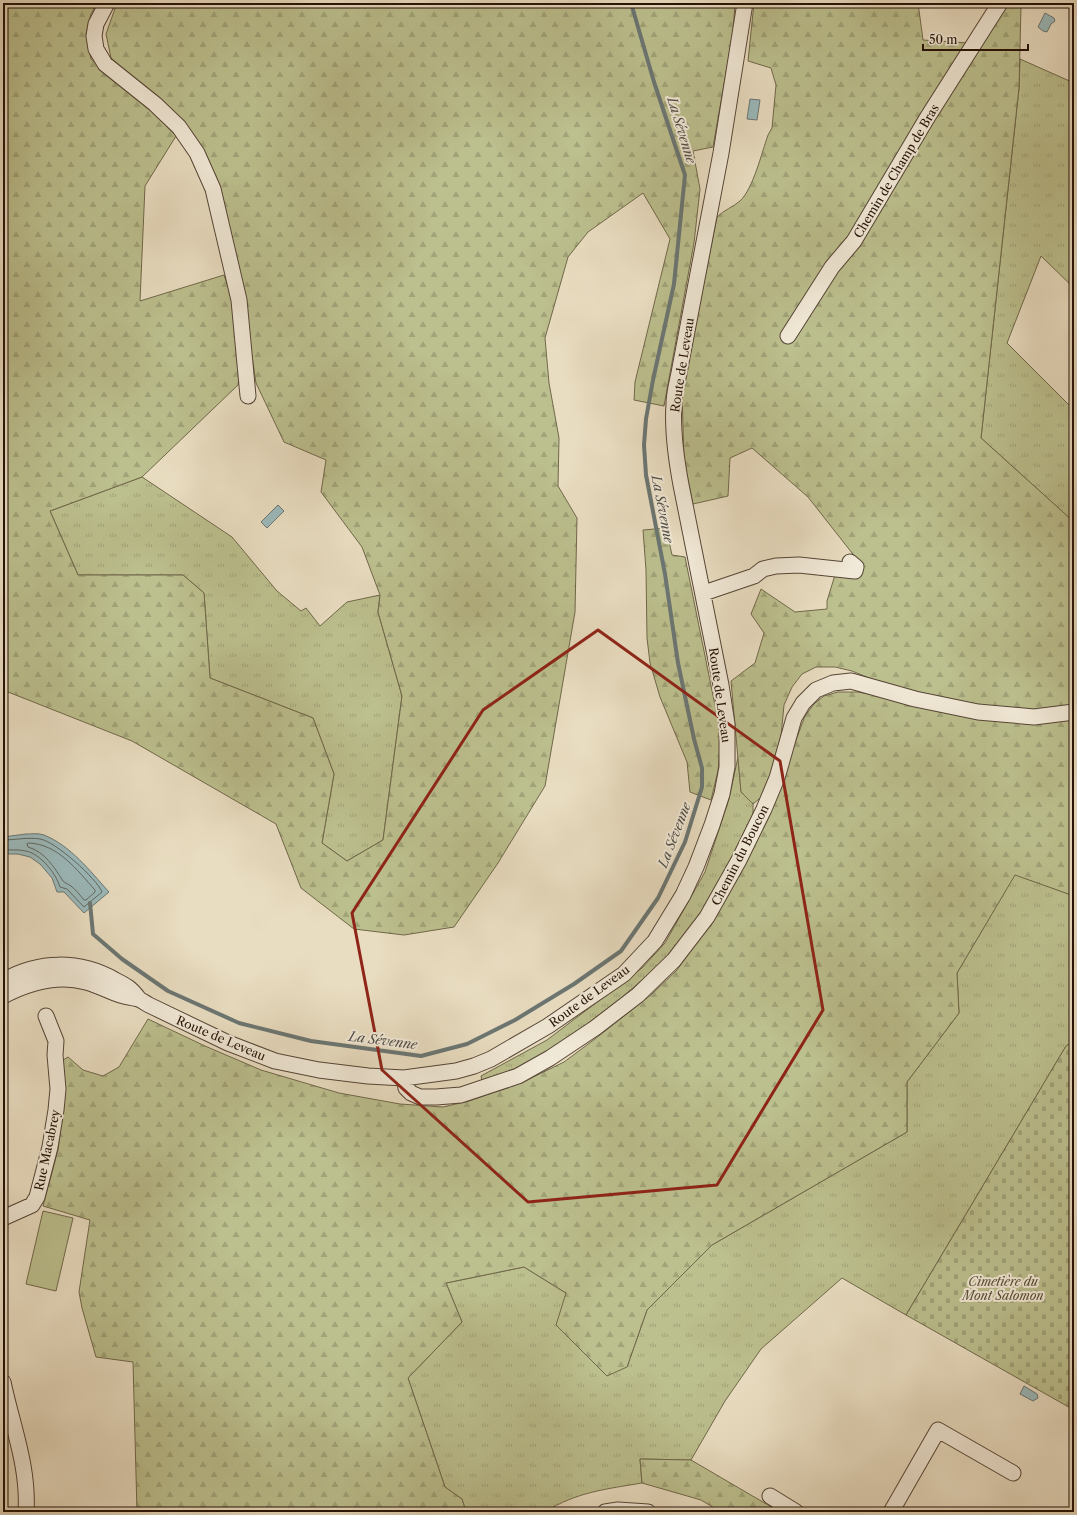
<svg xmlns="http://www.w3.org/2000/svg" width="1077" height="1515" font-family="'Libre Caslon Text',serif">
<style>
.grass{fill:url(#grass-tufts);stroke:#70684a}
.forest{fill:url(#forest-firs);stroke:#70684a}
.cemetery{fill:url(#cemetery-stones);stroke:#70684a}
.pitch{fill:#bcbf8e;stroke:#70684a}
.water{fill:#9bbabc;stroke:#6b7673}
.lines{fill:none;stroke-linecap:round;stroke-linejoin:round}
.shore{stroke:#606661;stroke-width:1}
.stream{stroke:#6b7673;stroke-width:4}
.minor-casing{stroke:#554435;stroke-width:17}
.minor{stroke:#f1e9d7;stroke-width:15}
.marked{fill:none;stroke:#8f2418;stroke-width:3;stroke-linejoin:round}
.labels{text-anchor:middle;dominant-baseline:central;stroke-width:4;stroke-linejoin:round;paint-order:stroke}
.street-label{font-size:12px;fill:#241106;stroke:#f1e9d7}
.park-label{font-size:12px;font-style:italic;fill:#594e36;stroke:#f1e9d7}
.water-label{font-size:13px;font-style:italic;fill:#4e4c46;stroke:#f1e9d7}
</style>
<defs>
<pattern id="grass-tufts" width="24" height="20" patternUnits="userSpaceOnUse"><rect width="24" height="20" fill="#bcbf8e"/><path d="M3 7l-1-3M5 7V3M7 7l1-3M15 17l-1-3M17 17v-4M19 17l1-3" fill="none" stroke="#a1a379"/></pattern>
<pattern id="forest-firs" width="22" height="20" patternUnits="userSpaceOnUse"><rect width="22" height="20" fill="#bcbf8e"/><path d="M5 1l3.5 6h-7zM16 11l3.5 6h-7z" fill="#a1a379"/></pattern>
<pattern id="cemetery-stones" width="16" height="16" patternUnits="userSpaceOnUse"><rect width="16" height="16" fill="#bcbf8e"/><path d="M2 7V4a2 2 0 0 1 4 0v3zM10 15v-3a2 2 0 0 1 4 0v3z" fill="#a1a379"/></pattern>
</defs>
<rect width="100%" height="100%" fill="#e9ddc1"/>
<filter id="stains"><feTurbulence type="fractalNoise" baseFrequency=".005" numOctaves="4"/><feColorMatrix values="0 0 0 0 .2 0 0 0 0 .09 0 0 0 0 .02 0 0 0 .5 -.17"/></filter>
<radialGradient id="worn" r=".72"><stop offset=".6" stop-color="#630" stop-opacity="0"/><stop offset="1" stop-color="#630" stop-opacity=".3"/></radialGradient>
<path class="grass" d="M1020,59L1074,83V288L1041,256L1007,343L1074,410V522L981,438L1019,88Z
M142,477L232,537L277,591L301,611L306,608L320,626L347,602L380,595L378,612L402,696L383,840L347,861L322,843L334,774L313,718L210,678L204,593L183,575H78L50,511Z
M738,757L741,791L753,804V816L710,904L670,956L621,998L556,1048L515,1069L482,1081L481,1076L547,1040L642,968L665,943L705,872L729,799Z
M1015,874L1074,896V1041L1066,1046L906,1315L842,1278L761,1349L725,1401L691,1460L640,1459L642,1483C607,1489 576,1492 545,1512H466L462,1499L445,1487L408,1378L462,1322L446,1283L524,1267L566,1293L627,1367L647,1310L712,1245L907,1132V1082L959,1013L957,973Z"/>
<path class="forest" d="M3,3H97L91,14L86,34L91,59L143,101L176,136L145,186L140,301L224,275L234,304L239,376L238,385L142,477L50,511L78,575H183L204,593L210,678L313,718L334,774L322,843L347,861L383,840L402,696L378,612L380,595L362,547L321,492L326,460L284,442L256,383L242,288L216,182L192,132L111,58L106,34L117,3H735L733,33L713,147L693,151L700,189L694,243L664,406L634,400L635,382L670,239L643,193L588,232L568,257L545,338L549,383L559,438L558,486L577,518L575,612L545,786L498,863L454,927L404,935L354,929L301,888L276,824L132,741L3,690Z
M754,3H918L923,40L983,44L1003,3L1021,6L1019,88L981,438L1074,522V896L1015,875L957,973L959,1013L907,1082V1132L712,1245L647,1310L627,1367L607,1376L556,1325L566,1293L524,1267L446,1283L462,1322L408,1378L445,1487L462,1499L466,1512H137L133,1362L96,1357L82,1308L79,1292L90,1220L43,1206L58,1150L64,1105L60,1062L68,1057L83,1070L103,1076L119,1067L148,1019L205,1046L261,1070L339,1093L400,1104L443,1107L469,1101L525,1081L564,1062L595,1039L652,994L677,970L710,923L793,748L805,716L814,704L824,696L838,692H858L880,696L941,712L940,700L894,688L852,671L835,667H816L802,674L792,687L784,705L780,747L765,794L753,804L741,792L731,681L755,663L764,633L751,614L761,589L795,612L827,609V601L835,575L859,578L863,567L808,497L752,448L730,458L728,496L693,504L684,462L682,391L717,217C724,210 733,207 740,201C753,189 762,152 768,135L772,128L776,85L771,68L748,61Z
M666,528L672,555L685,557L721,735L718,771L711,800L690,792L687,762L660,697L650,663L647,638L646,570L643,530Z
M640,1459L691,1460L780,1512H721L701,1500L642,1483Z"/>
<path class="cemetery" d="M1074,1041V1410L906,1315L1066,1046Z"/>
<path class="pitch" d="M43,1211L73,1218L56,1291L26,1284Z"/>
<path class="water" d="M1045,13L1054,18L1055,21L1051,24L1047,32L1043,31L1038,27Z
M750,99L760,100L757,120L747,119Z
M278,505L284,511L267,528L261,522Z
M26,834C31,834 39,833 44,835C71,846 90,871 109,892L84,913L64,892H57L52,878L40,864L30,857L18,854H3V837Z
M1024,1386L1037,1394L1038,1398L1033,1401L1020,1394Z"/>
<g class="lines">
<path class="shore" d="M3,840C15,840 28,837 40,839C55,841 97,879 102,892L84,907L67,889L60,887C56,874 44,859 32,853C23,849 12,850 3,850
M29,843C58,844 77,870 95,890V892L86,900H84C80,895 76,890 71,886C68,884 65,883 63,881C54,867 45,852 28,847L27,844Z"/>
<path class="stream" d="M90,903L93,934L122,959L168,991L239,1023L311,1041L421,1056L467,1044L515,1020L574,984L621,951L658,898L685,842L702,787V768L694,739L678,663L665,574L646,475L644,445L646,419L653,380L674,284L685,175L654,82L631,3"/>
<g class="minor-casing">
<path id="minor" d="M107,3L96,24L94,36L96,49L105,64L155,104L179,127L197,153L213,189L239,300L248,396
M788,336L832,267L854,241L927,118L1000,3
M704,593L754,576L763,569L776,566L799,565L855,571L856,567L850,562
M3,981C38,960 80,960 115,980C127,986 131,988 139,999
M3,996C28,983 57,974 86,982C97,985 109,991 120,995C126,997 132,997 138,999C142,1000 145,1003 149,1005L228,1043L275,1061L319,1070L368,1076L404,1078L456,1071L474,1066L491,1059L548,1026L624,974L655,941L683,895L696,867L712,825L722,794L727,767V724L721,685L681,485C676,458 672,431 674,404C674,393 677,383 679,373L721,153L745,3
M404,1078L406,1088L411,1093L420,1097H436L461,1095L518,1076L550,1058L595,1028L638,995L674,960L707,917L739,860L764,809L777,778L794,718L803,703L816,690L833,683L851,681L915,699L978,712L1034,717L1074,712
M3,1218L32,1205L37,1197L50,1147L56,1110L58,1089L55,1055L56,1041L46,1016
M3,1382C12,1425 29,1467 26,1512
M770,1496L796,1512
M605,1512L618,1510L648,1512
M891,1512L938,1430L1013,1473"/>
</g>
<use href="#minor" class="minor"/>
</g>
<path class="marked" d="M598,630L780,761L823,1010L717,1185L528,1202L382,1070L352,913L483,710Z"/>
<g class="labels">
<g class="street-label">
<text transform="translate(896 171) rotate(-59)">Chemin de Champ de Bras</text>
<text transform="translate(682 365) rotate(-81)">Route de Leveau</text>
<text transform="translate(720 695) rotate(82)">Route de Leveau</text>
<text transform="translate(740 855) rotate(-63)">Chemin du Boucon</text>
<text transform="translate(589 996) rotate(-36)">Route de Leveau</text>
<text transform="translate(221 1038) rotate(23)">Route de Leveau</text>
<text transform="translate(47 1150) rotate(-78)">Rue Macabrey</text>
</g>
<g class="park-label">
<text x="1003" y="1281">Cimetière du<tspan x="1003" dy="14">Mont Salomon</tspan></text>
</g>
<g class="water-label">
<text transform="translate(682 130) rotate(73)">La Sévenne</text>
<text transform="translate(663 509) rotate(79)">La Sévenne</text>
<text transform="translate(674 835) rotate(-69)">La Sévenne</text>
<text transform="translate(383 1040) rotate(7)">La Sévenne</text>
</g>
</g>
<rect width="1077" height="1515" fill="none" stroke="#e9ddc1" stroke-width="16"/>
<rect x="4" y="4" width="1069" height="1507" fill="none" stroke="#241106" stroke-width="2"/>
<rect x="8" y="8" width="1061" height="1499" fill="none" stroke="#241106"/>
<path d="M923 44v6h105v-6" fill="none" stroke="#241106" stroke-width="2"/>
<text x="929" y="44" font-size="12" fill="#241106" stroke="#f1e9d7" stroke-width="3" paint-order="stroke">50 m</text>
<rect width="100%" height="100%" filter="url(#stains)"/>
<rect width="100%" height="100%" fill="url(#worn)"/>
</svg>
